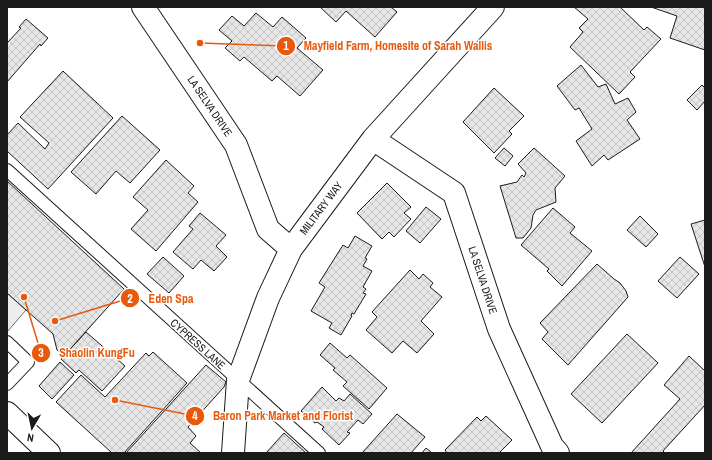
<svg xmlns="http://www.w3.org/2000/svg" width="712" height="460" font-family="'Archivo Narrow',sans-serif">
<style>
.built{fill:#ededed;stroke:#6a6a6a}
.building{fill:url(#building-cross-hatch);stroke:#1a1a1a}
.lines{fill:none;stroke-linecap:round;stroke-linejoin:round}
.lane-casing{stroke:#1a1a1a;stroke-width:14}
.street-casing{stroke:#1a1a1a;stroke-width:24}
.primary-casing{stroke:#1a1a1a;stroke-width:24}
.lane{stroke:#fff;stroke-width:12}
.street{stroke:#fff;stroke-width:22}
.primary{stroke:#fff;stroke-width:22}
.labels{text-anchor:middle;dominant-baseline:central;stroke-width:3;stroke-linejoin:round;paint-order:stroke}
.street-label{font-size:11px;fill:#1a1a1a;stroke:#fff}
.leader{fill:none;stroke:#e8590c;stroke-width:1.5}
.callout-dot{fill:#e8590c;stroke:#fff;stroke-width:1.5}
.mark-label{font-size:12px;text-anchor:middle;font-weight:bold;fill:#fff}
.callout-label{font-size:12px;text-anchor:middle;font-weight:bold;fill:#e8590c;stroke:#fff;stroke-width:3;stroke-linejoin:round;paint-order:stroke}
</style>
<defs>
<pattern id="building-cross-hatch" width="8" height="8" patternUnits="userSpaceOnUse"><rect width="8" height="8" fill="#e6e6e6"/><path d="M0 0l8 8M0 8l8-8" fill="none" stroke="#c5c5c5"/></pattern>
</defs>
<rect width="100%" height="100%" fill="#fff"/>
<path class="built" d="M7,293L26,310L7,332Z"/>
<path class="building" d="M320,7H391L397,12L375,37L346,11L336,22Z
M574,7H620L644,30L647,27L661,39L630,72L635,77L619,94L570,47L583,32L579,28L588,19Z
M651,7H705V50L670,38L677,16Z
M256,13L273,27L282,17L306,38L297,48L323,70L300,96L277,76L272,81L244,57L240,61L225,48L232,41L219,30L232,16L244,26Z
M26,19L48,38L41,46L40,44L7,82V43L21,28L19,27Z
M581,65L598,87L606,84L615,104L628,98L636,112L627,120L640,139L608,160L604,155L592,166L576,141L592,129L579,108L575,110L557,86Z
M63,71L113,118L48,189L7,151V135L18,123L45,149L49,143L20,117Z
M702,85L705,88V101L697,110L687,100Z
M494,88L524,116L509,131L512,134L494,153L463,122Z
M122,116L160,150L130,183L116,171L96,194L71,172Z
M504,148L513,156L505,166L495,158Z
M534,148L565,176L555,188L556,202L536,210L533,215L531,228L523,238H516L500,186L517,182L522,175L524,177L526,173L518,164Z
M166,160L194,186L188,193L198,202L156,251L131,229L148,210L133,197Z
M7,181L124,289L64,356L57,350L53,334L7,293Z
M387,183L411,207L404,213L411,219L394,237L389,232L382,239L357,213Z
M426,207L441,219L420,243L406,231Z
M553,208L575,227L570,233L592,251L562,286L547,271L549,269L521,245Z
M200,213L226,235L216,246L227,257L214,271L201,260L193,269L173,252L193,229L189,226Z
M640,216L658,234L646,247L627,230Z
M705,220V267L691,224Z
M355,236L372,246L365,258L367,259L363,266L372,271L363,287L366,289L363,293L366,294L354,314L352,313L351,316H352L341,335L329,328L332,323L311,311L325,287L319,283L343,245L348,248Z
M163,257L184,276L169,293L147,274Z
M680,257L699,274L677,298L658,281Z
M597,264L614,279L620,283L626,291L628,297L568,365L542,339L548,332L540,323Z
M410,270L419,279L423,274L433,283L430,287L442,297L421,321L434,334L417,353L403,341L392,353L366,330L377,317L372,312Z
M86,332L125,366L102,391L79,370L76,373L61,359Z
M627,334L658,363L602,423L571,394Z
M330,343L347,358L350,355L387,388L369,409L343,386L347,382L333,370L335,368L320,355Z
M153,352L187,383L124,453H112L56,402L81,375L105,397L146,353L149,356Z
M689,356L705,371V405L663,451L665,453H631L680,399L664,385Z
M60,362L74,375L52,399L39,386Z
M206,365L226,382L224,387L188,427L196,436L190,443L201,453H126Z
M322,387L336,401L339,398L344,401L350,394L372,414L363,424L358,420L347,432L350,433L339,445L322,429L324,427L317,422L315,423L301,411Z
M397,414L425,437L411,453H362Z
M486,416L512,440L499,453H447L445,450L477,417L481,421Z
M284,433L306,453H266Z
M426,448L432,453H422Z"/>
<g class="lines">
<g class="lane-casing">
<path id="lane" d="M7,170L319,453
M7,342L28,362L7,384"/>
</g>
<g class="street-casing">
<path id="street" d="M143,7L236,145L268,229L291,249
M373,139L454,193L499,329L552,446L558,453
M233,453L238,380L268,298L291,249L373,139L493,7"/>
</g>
<g class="primary-casing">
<path id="primary" d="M7,413L49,453"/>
</g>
<use href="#lane" class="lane"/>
<use href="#street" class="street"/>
<use href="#primary" class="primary"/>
</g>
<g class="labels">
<g class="street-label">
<text transform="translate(210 106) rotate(56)">LA SELVA DRIVE</text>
<text transform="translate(321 208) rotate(-53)">MILITARY WAY</text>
<text transform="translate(483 280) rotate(72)">LA SELVA DRIVE</text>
<text transform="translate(198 344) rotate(42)">CYPRESS LANE</text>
</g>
</g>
<path class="leader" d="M200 43L286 46M55 321L130 298M24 297L41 353M115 400L195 416"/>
<g class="callout-dot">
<circle cx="200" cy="43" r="4"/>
<circle cx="55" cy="321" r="4"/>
<circle cx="24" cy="297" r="4"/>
<circle cx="115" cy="400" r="4"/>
<circle cx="286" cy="46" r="10"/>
<circle cx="130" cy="298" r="10"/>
<circle cx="41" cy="353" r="10"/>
<circle cx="195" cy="416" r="10"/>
</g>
<g class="mark-label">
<text x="286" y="50">1</text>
<text x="130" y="303">2</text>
<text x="41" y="357">3</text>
<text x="195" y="420">4</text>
</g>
<g class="callout-label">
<text x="398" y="50">Mayfield Farm, Homesite of Sarah Wallis</text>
<text x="171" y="303">Eden Spa</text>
<text x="97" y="357">Shaolin KungFu</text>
<text x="283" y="420">Baron Park Market and Florist</text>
</g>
<rect width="712" height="460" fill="none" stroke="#1a1a1a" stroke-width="16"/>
<g transform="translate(32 428) rotate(189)" stroke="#ffffff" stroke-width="3" paint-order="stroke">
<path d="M0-3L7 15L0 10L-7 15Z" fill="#1a1a1a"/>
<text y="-6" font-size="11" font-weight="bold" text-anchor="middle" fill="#1a1a1a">N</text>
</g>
</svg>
